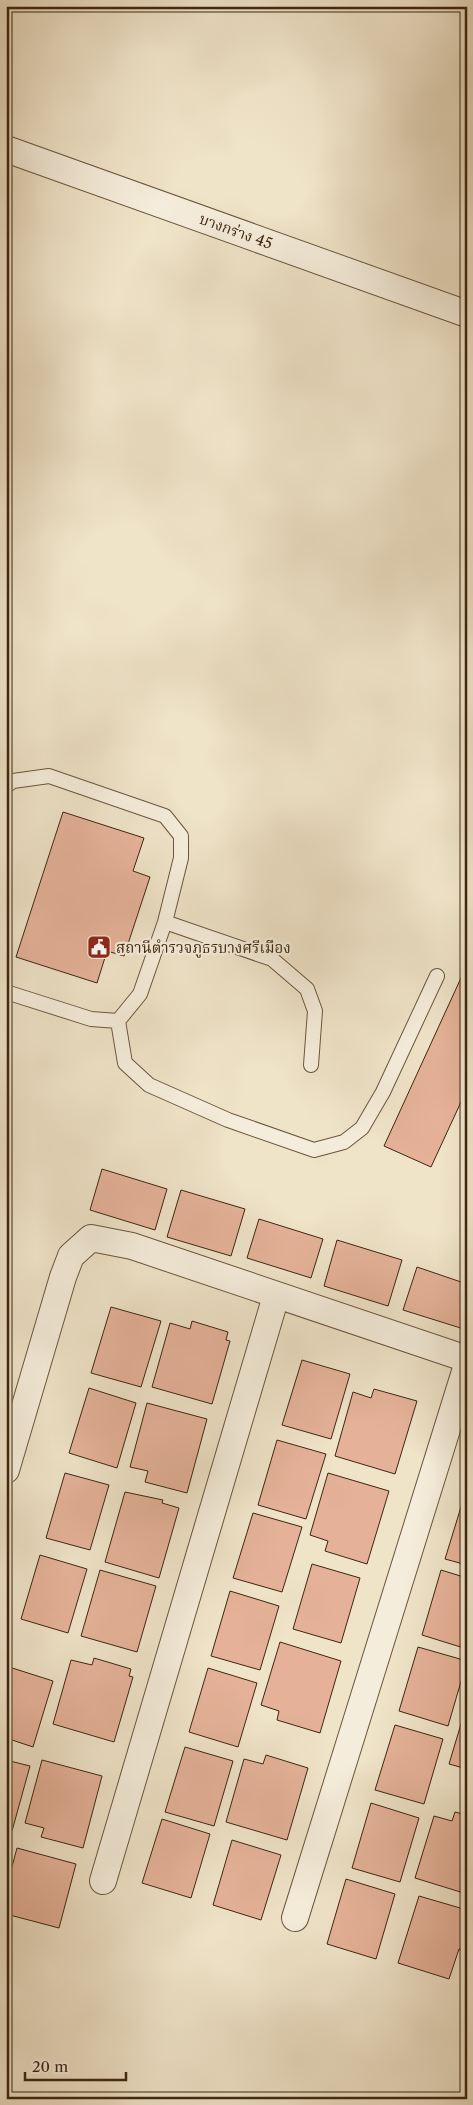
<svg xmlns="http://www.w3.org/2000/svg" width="473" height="2105" font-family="'Libre Caslon Text','Noto Serif Thai',serif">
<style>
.building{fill:#e5b299;stroke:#3d2610}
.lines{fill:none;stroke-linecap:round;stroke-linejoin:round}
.lane-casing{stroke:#6a553e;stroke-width:16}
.street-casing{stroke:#6a553e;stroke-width:28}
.lane{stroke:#f5eddb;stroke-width:14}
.street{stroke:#f5eddb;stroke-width:26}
.labels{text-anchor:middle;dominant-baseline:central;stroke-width:4.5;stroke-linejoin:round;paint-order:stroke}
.street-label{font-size:15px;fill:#3d2610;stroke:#f5eddb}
.poi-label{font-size:15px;fill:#3d2610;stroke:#f5eddb;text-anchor:start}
</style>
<rect width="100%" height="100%" fill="#efe3c8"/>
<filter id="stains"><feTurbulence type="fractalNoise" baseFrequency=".004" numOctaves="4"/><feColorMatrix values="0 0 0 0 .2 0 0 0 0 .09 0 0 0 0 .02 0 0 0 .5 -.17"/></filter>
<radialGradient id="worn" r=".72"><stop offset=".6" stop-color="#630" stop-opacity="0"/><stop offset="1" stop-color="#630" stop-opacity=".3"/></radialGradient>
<path class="building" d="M63,812L144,838L133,871L150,877L124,956L107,951L97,983L16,957Z
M466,967L467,1089L431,1167L384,1146Z
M102,1169L167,1189L155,1230L90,1210Z
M181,1190L245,1209L231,1256L167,1237Z
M259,1219L323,1239L311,1278L247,1258Z
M337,1240L402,1260L388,1306L324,1286Z
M417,1267L467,1284V1330L403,1310Z
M111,1307L161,1321L141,1387L91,1373Z
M192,1321L228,1332L226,1340L230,1341L212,1404L152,1387L170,1323L190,1329Z
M302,1360L350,1374L331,1439L282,1425Z
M89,1388L136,1403L117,1468L69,1453Z
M374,1389L417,1401L395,1474L335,1456L353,1392L371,1398Z
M147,1403L207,1419L187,1493L145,1482L148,1471L130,1467Z
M277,1440L326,1454L306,1519L258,1505Z
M65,1473L109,1485L90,1550L46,1538Z
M328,1473L389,1491L367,1564L325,1551L328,1541L310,1535Z
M125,1492L163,1500L162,1503L179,1508L159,1578L105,1562Z
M465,1494L467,1495V1565L445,1559Z
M253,1513L302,1527L282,1592L233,1578Z
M40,1555L87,1569L68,1633L21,1619Z
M312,1564L360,1578L341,1643L293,1629Z
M100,1570L156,1586L137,1652L81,1636Z
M441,1570L467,1578V1649L422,1635Z
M230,1591L279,1606L260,1670L211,1656Z
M280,1642L341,1661L320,1733L277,1720L279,1711L261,1705Z
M418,1647L467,1661L448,1726L399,1711Z
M94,1658L131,1669L129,1676L133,1677L114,1742L53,1724L71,1660L92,1665Z
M6,1666L53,1681L33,1747L6,1738Z
M208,1668L257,1683L238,1747L189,1732Z
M467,1704V1769L449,1764Z
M395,1725L443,1739L424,1804L375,1790Z
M185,1747L233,1761L214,1826L165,1812Z
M266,1755L308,1768L287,1840L226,1822L244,1759L263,1764Z
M6,1760L30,1766L12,1831L6,1829Z
M42,1760L102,1776L83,1848L41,1837L44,1828L25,1823Z
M371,1803L419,1818L400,1882L352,1868Z
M455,1812L467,1815V1894L415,1878L434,1816L452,1821Z
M162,1819L210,1834L191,1898L142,1883Z
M232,1840L281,1855L261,1920L213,1905Z
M17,1848L76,1864L59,1928L6,1914V1889Z
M346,1879L395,1894L376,1959L327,1944Z
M419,1896L467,1910V1942L464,1950L459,1949L449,1979L398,1963Z"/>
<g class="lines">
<g class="lane-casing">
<path id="lane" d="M6,786L13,781L49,776L165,816L181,836V858L165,922L140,994L118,1021L91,1019L6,992
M165,922L272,959L307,989L315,1011L311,1065
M118,1021L125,1063L149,1085L228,1120L314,1150L344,1142L362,1128L383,1092L437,976"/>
</g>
<g class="street-casing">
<path id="street" d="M6,149L467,314
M6,1470L63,1277L71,1256L91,1238L132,1246L467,1359
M103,1881L276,1296
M295,1918L467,1365"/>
</g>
<use href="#lane" class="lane"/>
<use href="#street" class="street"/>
</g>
<defs>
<g id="civic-square" transform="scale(1.25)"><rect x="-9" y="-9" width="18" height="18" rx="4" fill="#8f2418" stroke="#f5eddb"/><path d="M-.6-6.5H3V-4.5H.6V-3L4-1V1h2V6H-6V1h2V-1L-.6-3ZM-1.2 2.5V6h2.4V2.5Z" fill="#fff"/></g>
</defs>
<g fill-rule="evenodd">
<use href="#civic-square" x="99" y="947"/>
</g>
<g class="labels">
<g class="street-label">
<text transform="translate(236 231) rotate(20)">บางกร่าง 45</text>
</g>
<g class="poi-label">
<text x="116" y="947">สถานีตำรวจภูธรบางศรีเมือง</text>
</g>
</g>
<rect width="473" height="2105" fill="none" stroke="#efe3c8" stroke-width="25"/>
<rect x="8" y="8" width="458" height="2090" fill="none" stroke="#3d2610" stroke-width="2.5"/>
<rect x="12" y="12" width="448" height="2080" fill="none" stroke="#3d2610"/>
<path d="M25 2072v8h101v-8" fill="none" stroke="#3d2610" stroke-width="2.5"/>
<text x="32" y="2072" font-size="15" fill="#3d2610" stroke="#f5eddb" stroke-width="4" paint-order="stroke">20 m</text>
<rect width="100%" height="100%" filter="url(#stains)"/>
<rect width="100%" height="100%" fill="url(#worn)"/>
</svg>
